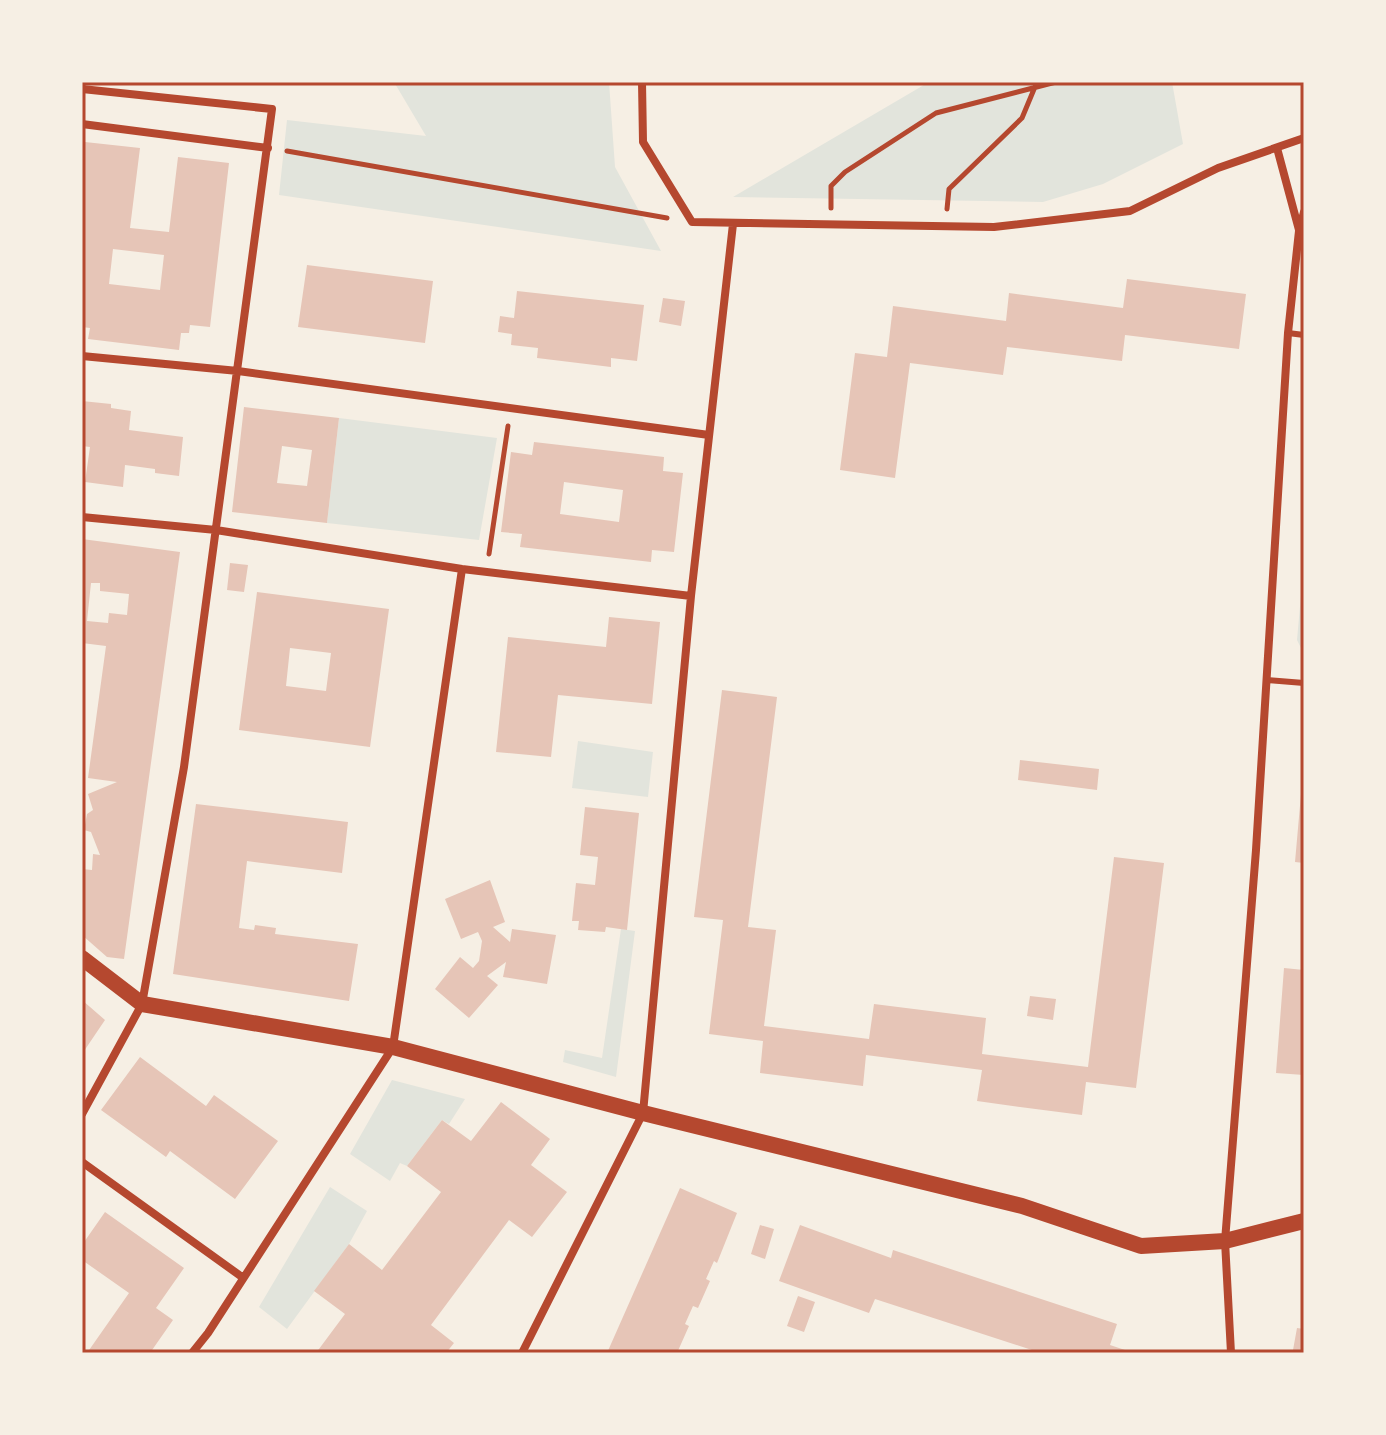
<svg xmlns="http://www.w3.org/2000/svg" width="1386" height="1435" font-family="'Exo 2',sans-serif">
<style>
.green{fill:#e2e4dc}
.building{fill:#e6c5b7;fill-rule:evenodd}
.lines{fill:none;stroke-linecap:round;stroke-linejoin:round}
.path{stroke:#b5482f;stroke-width:5}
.service{stroke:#b5482f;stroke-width:6}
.minor{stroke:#b5482f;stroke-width:8}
.secondary{stroke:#b5482f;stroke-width:16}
.neatline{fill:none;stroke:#b5482f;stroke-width:3}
</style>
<rect width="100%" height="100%" fill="#f6efe4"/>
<path class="green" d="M394,82H609L615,167L661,251L279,195L287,120L426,136Z
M929,82H1172L1183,144L1103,184L1043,202L733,197Z
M339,418L497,438L479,540L327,523Z
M1304,562V654L1297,640Z
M578,741L653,752L648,797L572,788Z
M621,929L635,931L616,1077L563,1062L565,1050L602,1058Z
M392,1080L465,1099L449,1124L442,1120L407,1166L400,1163L390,1181L350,1154Z
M330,1187L367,1211L349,1244L287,1329L259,1307Z"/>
<path class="building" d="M85,142L140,148L130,228L169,232L178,157L229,163L210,327L190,325L189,333H181L179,350L88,339L90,328L82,327V171ZM113,249L164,255L160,290L109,284Z
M307,265L433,281L425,343L298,327Z
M1127,279L1246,294L1239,349L1125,335L1122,361L1007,347L1003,375L910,363L895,478L840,470L855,353L887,357L893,306L1006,321L1009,293L1123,308Z
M517,291L644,305L637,361L611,358V367L537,358L538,348L511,345L512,334L498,332L500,316L514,318Z
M663,298L685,301L681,326L659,322Z
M82,401L111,404V408L131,411L129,430L183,437L179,476L155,473V469L125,465L123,487L85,482L90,447L82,446Z
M244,407L339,418L327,523L232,512ZM282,446L312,450L307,486L277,483Z
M534,442L664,457L663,471L683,473L674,552L652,550L651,562L520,547L522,534L501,532L511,452L532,455ZM564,482L623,490L619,522L560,514Z
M82,539L180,552L124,959L107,957L82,935V869L92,870L93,854L100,855L91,832L84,830L87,814L93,810L88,794L117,782L88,778L106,646L82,643ZM91,583H100V591L129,594L127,615L109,613L108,623L87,621Z
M230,563L248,565L244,592L227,590Z
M257,592L389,609L370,747L239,730ZM290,648L331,653L326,691L286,686Z
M609,617L660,622L652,704L558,695L551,757L496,752L508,637L606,647Z
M722,690L777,697L748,927L776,930L764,1026L869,1039L874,1004L986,1018L982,1054L1088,1067L1114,857L1164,863L1136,1088L1086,1082L1082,1115L1020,1107L977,1101L982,1070L866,1055L863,1086L760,1073L763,1041L709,1034L723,920L694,917Z
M1020,760L1099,769L1097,790L1018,780Z
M1302,783H1304V863L1295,862Z
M196,804L348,822L342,873L247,861L239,928L254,930L255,925L276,928L275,934L358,944L349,1001L173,974Z
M585,807L639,813L627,930L606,927L605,932L578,930L579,921H572L576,883L595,885L598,857L580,855Z
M490,880L505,922L493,927L510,942L512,929L556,935L547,984L503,977L506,962L487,976L498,985L469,1018L435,989L460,957L473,968L479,961L482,941L478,932L461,939L445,899Z
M1284,968L1304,970V1075L1276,1073Z
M1030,996L1056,999L1053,1020L1027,1016Z
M82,1000L105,1020L82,1054Z
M140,1057L206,1106L214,1095L278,1141L235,1199L170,1151L166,1157L101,1110Z
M501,1102L550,1139L531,1165L567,1192L532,1237L509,1220L431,1325L454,1343L446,1353H316L345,1314L314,1291L349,1244L382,1270L441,1192L407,1166L442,1120L471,1141Z
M680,1188L737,1213L717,1263L714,1261L706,1279L710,1281L698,1308L693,1306L685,1324L689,1326L677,1353H607Z
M105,1212L184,1268L156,1308L173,1320L150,1353H87L129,1293L82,1260V1245Z
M760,1225L774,1229L765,1259L751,1254Z
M800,1225L891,1258L893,1250L1117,1324L1110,1345L1134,1353H1041L875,1299L869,1313L779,1281Z
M798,1296L815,1302L804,1332L787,1326Z
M1297,1328L1304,1329V1352L1293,1350Z"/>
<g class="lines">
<path class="path" d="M287,151L667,218
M831,208V186L845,172L936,113L1056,82
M947,209L949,189L1022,118L1037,82
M489,554L508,426"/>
<path class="service" d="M1288,333L1304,335
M1267,680L1304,683"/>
<path class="minor" d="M642,82L643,142L692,222L994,227L1130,211L1218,168L1304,138
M82,89L272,109L184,767L142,1004L82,1114
M82,124L268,148
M1277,148L1299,230
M82,356L238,371L709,435
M82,517L216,530L462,569L691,596
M82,1162L242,1277
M192,1353L208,1333L393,1047L462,569
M522,1353L643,1113L691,596L733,224
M1231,1353L1225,1241L1256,850L1288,333L1299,231L1304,212"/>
<path class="secondary" d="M82,958L142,1004L393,1047L643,1113L1022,1206L1141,1246L1225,1241L1304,1221"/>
</g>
<rect width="1386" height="1435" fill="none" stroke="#f6efe4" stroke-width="168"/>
<rect x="84" y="84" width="1218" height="1267" class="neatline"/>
</svg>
